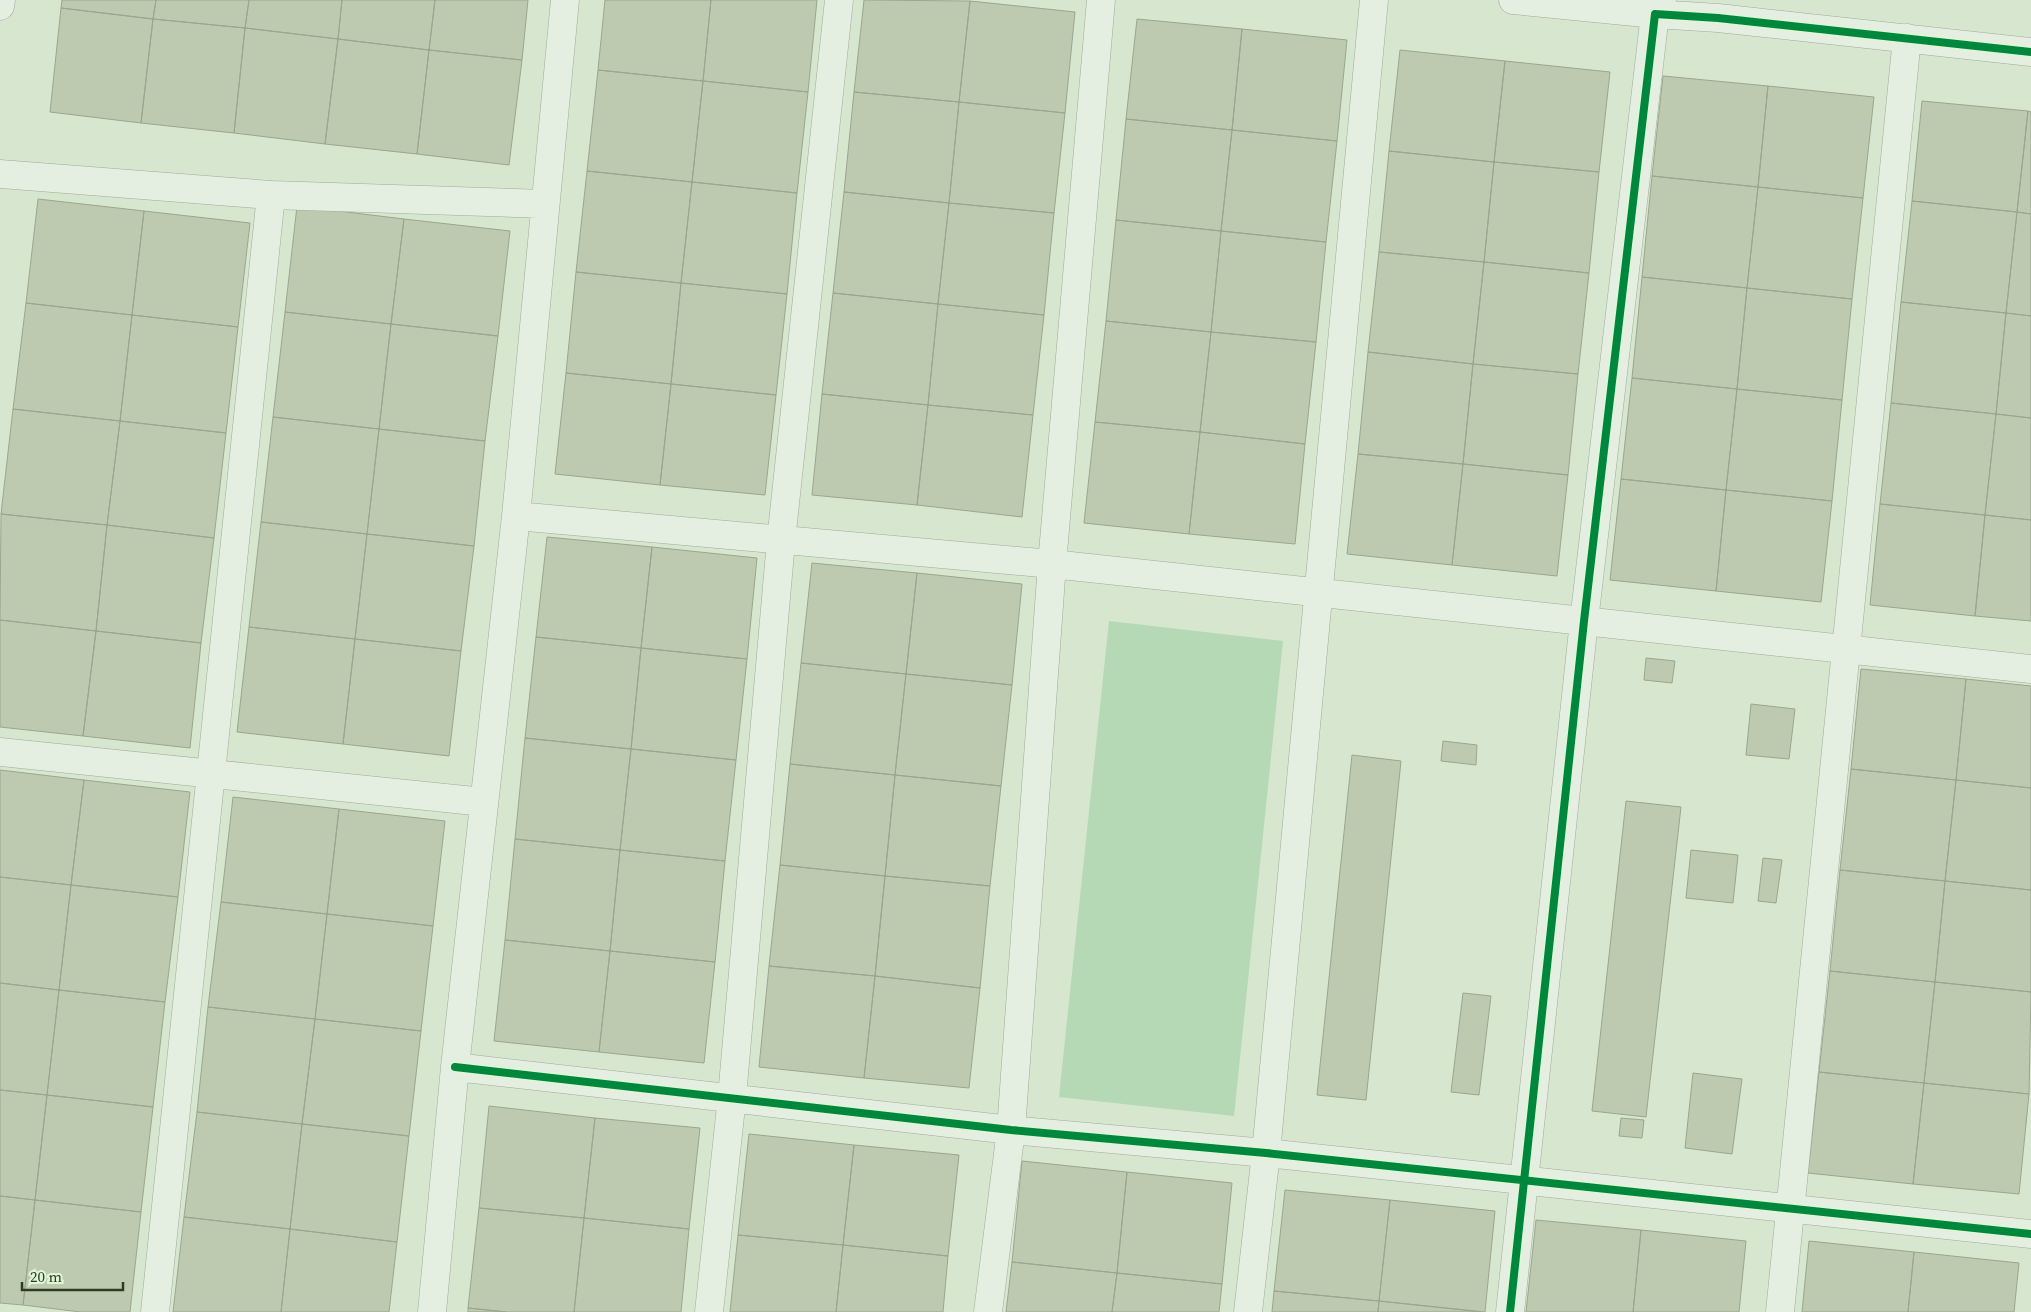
<svg xmlns="http://www.w3.org/2000/svg" width="2031" height="1312" font-family="'Source Serif 4',serif">
<style>
.green{fill:#b4d9b4}
.building{fill:#bdcab0;stroke:#9aa78e}
.lines{fill:none;stroke-linecap:round;stroke-linejoin:round}
.minor-casing{stroke:#a0ac97;stroke-width:29}
.minor{stroke:#e4eee1;stroke-width:28}
.cycleway-casing{stroke:#dff7d5;stroke-width:11}
.cycleway{stroke:#00873e;stroke-width:8}
</style>
<rect width="100%" height="100%" fill="#d6e6cf"/>
<path class="green" d="M1109,621L1283,641L1234,1116L1059,1097Z"/>
<path class="building" d="M62,0H156L153,19L61,8Z
M156,0H249L245,28L153,19Z
M249,0H342L338,39L245,28Z
M342,0H435L429,50L338,39Z
M435,0H528L522,60L429,50Z
M605,0H711L703,81L598,70Z
M711,0H817L808,92L703,81Z
M864,0L970,1L959,102L854,92Z
M970,1L1075,12L1065,113L959,102Z
M61,8L153,19L141,123L50,112Z
M153,19L245,28L234,133L141,123Z
M1137,19L1242,29L1232,130L1126,119Z
M245,28L338,39L325,144L234,133Z
M1242,29L1347,40L1337,141L1232,130Z
M338,39L429,50L417,154L325,144Z
M429,50L522,60L509,165L417,154Z
M1400,50L1505,61L1494,162L1389,151Z
M1505,61L1610,72L1599,172L1494,162Z
M598,70L703,81L692,182L587,171Z
M1663,76L1768,86L1758,187L1652,176Z
M703,81L808,92L797,193L692,182Z
M1768,86L1874,97L1863,198L1758,187Z
M854,92L959,102L949,203L844,192Z
M1922,101L2028,111L2017,212L1912,201Z
M959,102L1065,113L1054,213L949,203Z
M2028,111L2031,112V214L2017,212Z
M1126,119L1232,130L1221,231L1116,220Z
M1232,130L1337,141L1326,242L1221,231Z
M1389,151L1494,162L1484,262L1379,252Z
M1494,162L1599,172L1589,273L1484,262Z
M587,171L692,182L681,283L576,272Z
M1652,176L1758,187L1747,288L1642,277Z
M692,182L797,193L787,294L681,283Z
M1758,187L1863,198L1852,299L1747,288Z
M844,192L949,203L938,304L833,293Z
M38,199L144,211L132,315L26,303Z
M1912,201L2017,212L2006,313L1901,302Z
M949,203L1054,213L1044,315L938,304Z
M297,206L404,219L391,324L285,312Z
M144,211L250,223L238,327L132,315Z
M2017,212L2031,214V316L2006,313Z
M404,219L510,231L498,336L391,324Z
M1116,220L1221,231L1211,332L1106,321Z
M1221,231L1326,242L1316,342L1211,332Z
M1379,252L1484,262L1473,364L1368,352Z
M1484,262L1589,273L1578,374L1473,364Z
M576,272L681,283L671,384L566,373Z
M1642,277L1747,288L1737,389L1632,378Z
M681,283L787,294L776,395L671,384Z
M1747,288L1852,299L1842,400L1737,389Z
M833,293L938,304L928,405L822,394Z
M1901,302L2006,313L1996,414L1891,403Z
M26,303L132,315L120,421L13,409Z
M938,304L1044,315L1033,415L928,405Z
M285,312L391,324L379,429L273,417Z
M2006,313L2031,316V418L1996,414Z
M132,315L238,327L226,433L120,421Z
M1106,321L1211,332L1200,432L1095,422Z
M391,324L498,336L485,441L379,429Z
M1211,332L1316,342L1305,444L1200,432Z
M1368,352L1473,364L1463,464L1358,454Z
M1473,364L1578,374L1568,475L1463,464Z
M566,373L671,384L660,485L555,474Z
M1632,378L1737,389L1726,490L1621,479Z
M671,384L776,395L765,495L660,485Z
M1737,389L1842,400L1832,501L1726,490Z
M822,394L928,405L917,505L812,495Z
M1891,403L1996,414L1985,515L1880,504Z
M928,405L1033,415L1022,517L917,505Z
M13,409L120,421L107,525L1,514Z
M1996,414L2031,418V520L1985,515Z
M273,417L379,429L367,534L261,522Z
M120,421L226,433L214,538L107,525Z
M1095,422L1200,432L1189,534L1084,523Z
M379,429L485,441L474,546L367,534Z
M1200,432L1305,444L1295,544L1189,534Z
M1358,454L1463,464L1452,565L1347,554Z
M1463,464L1568,475L1557,576L1452,565Z
M1621,479L1726,490L1716,591L1610,580Z
M1726,490L1832,501L1821,602L1716,591Z
M1880,504L1985,515L1975,616L1870,605Z
M1,514L107,525L96,631L0,620Z
M1985,515L2031,520V621L1975,616Z
M261,522L367,534L355,639L249,627Z
M107,525L214,538L201,643L96,631Z
M367,534L474,546L461,651L355,639Z
M547,537L652,547L641,648L536,637Z
M652,547L757,558L747,659L641,648Z
M812,563L917,573L906,674L801,663Z
M917,573L1022,584L1012,685L906,674Z
M0,620L96,631L83,736L0,727Z
M249,627L355,639L343,744L237,732Z
M96,631L201,643L190,748L83,736Z
M536,637L641,648L631,749L525,738Z
M355,639L461,651L449,756L343,744Z
M641,648L747,659L736,760L631,749Z
M1646,658L1675,661L1672,683L1644,680Z
M801,663L906,674L895,775L790,764Z
M1861,669L1966,679L1956,780L1851,769Z
M906,674L1012,685L1001,786L895,775Z
M1966,679L2031,686V788L1956,780Z
M1751,704L1795,709L1789,759L1746,755Z
M525,738L631,749L620,850L515,839Z
M1443,741L1477,745L1476,765L1441,761Z
M631,749L736,760L725,861L620,850Z
M1352,755L1401,761L1366,1100L1317,1095Z
M790,764L895,775L885,876L780,865Z
M1851,769L1956,780L1945,881L1840,870Z
M0,770L84,780L71,885L0,877Z
M895,775L1001,786L990,886L885,876Z
M84,780L190,792L178,897L71,885Z
M1956,780L2031,788V890L1945,881Z
M233,797L339,809L327,914L221,902Z
M1626,801L1681,807L1646,1117L1592,1111Z
M339,809L445,821L433,926L327,914Z
M515,839L620,850L610,951L505,940Z
M620,850L725,861L715,962L610,951Z
M1691,850L1738,855L1733,903L1686,898Z
M1763,858L1782,860L1776,903L1758,901Z
M780,865L885,876L875,976L769,966Z
M1840,870L1945,881L1935,982L1830,971Z
M885,876L990,886L980,988L875,976Z
M0,877L71,885L59,990L0,983Z
M1945,881L2031,890V992L1935,982Z
M71,885L178,897L165,1002L59,990Z
M221,902L327,914L315,1019L208,1007Z
M327,914L433,926L421,1031L315,1019Z
M505,940L610,951L599,1052L494,1041Z
M610,951L715,962L704,1063L599,1052Z
M769,966L875,976L864,1078L759,1067Z
M1830,971L1935,982L1924,1083L1819,1072Z
M875,976L980,988L969,1088L864,1078Z
M1935,982L2031,992L2029,1094L1924,1083Z
M0,983L59,990L47,1095L0,1090Z
M59,990L165,1002L153,1107L47,1095Z
M1463,993L1491,996L1479,1095L1451,1092Z
M208,1007L315,1019L302,1124L197,1112Z
M315,1019L421,1031L409,1136L302,1124Z
M1819,1072L1924,1083L1913,1184L1808,1173Z
M1693,1073L1742,1079L1732,1154L1685,1148Z
M1924,1083L2029,1094L2019,1194L1913,1184Z
M0,1090L47,1095L35,1200L0,1196Z
M47,1095L153,1107L141,1212L35,1200Z
M489,1106L595,1118L584,1218L479,1208Z
M197,1112L302,1124L290,1229L184,1217Z
M595,1118L700,1128L689,1229L584,1218Z
M1621,1118L1644,1120L1642,1138L1619,1136Z
M302,1124L409,1136L397,1242L290,1229Z
M749,1134L854,1145L843,1245L738,1235Z
M854,1145L959,1155L948,1256L843,1245Z
M1022,1161L1127,1172L1117,1273L1012,1262Z
M1127,1172L1232,1183L1222,1284L1117,1273Z
M1285,1190L1390,1200L1379,1301L1274,1291Z
M0,1196L35,1200L23,1305L0,1303Z
M35,1200L141,1212L130,1312H81L23,1305Z
M1390,1200L1495,1211L1485,1312L1379,1301Z
M479,1208L584,1218L574,1312H506L468,1308Z
M184,1217L290,1229L281,1312H173Z
M584,1218L689,1229L681,1312H574Z
M1536,1220L1641,1230L1633,1312H1526Z
M290,1229L397,1242L389,1312H281Z
M1641,1230L1746,1241L1739,1312H1633Z
M738,1235L843,1245L836,1312H730Z
M1809,1241L1914,1252L1908,1312H1802Z
M843,1245L948,1256L943,1312H836Z
M1914,1252L2019,1263L2014,1312H1908Z
M1012,1262L1117,1273L1112,1312H1006Z
M1117,1273L1222,1284L1219,1312H1112Z
M1274,1291L1379,1301L1378,1312H1272Z
M1379,1301L1481,1312H1378Z
M468,1308L506,1312H468Z"/>
<g class="lines">
<g class="minor-casing">
<path id="minor" d="M1513,0L1655,14L1662,0
M0,6L1,0
M0,174L271,195L545,204
M516,516L1052,564L2031,669
M0,752L484,802
M455,1067L1011,1130L1266,1153L2031,1234
M155,1312L271,195
M432,1312L455,1067L516,516L565,0
M709,1312L732,1097L781,541L839,0
M988,1312L1011,1130L1052,564L1101,0
M1248,1312L1266,1153L1374,0
M1510,1312L1584,621L1655,14L1718,18L2031,52
M1780,1312L1907,38"/>
</g>
<use href="#minor" class="minor"/>
<g class="cycleway-casing">
<path id="cycleway" d="M455,1067L1011,1130L1266,1153L2031,1234
M1510,1312L1584,621L1655,14L1718,18L2031,52"/>
</g>
<use href="#cycleway" class="cycleway"/>
</g>
<path d="M22 1282v8h101v-8" fill="none" stroke="#2e3c1f" stroke-width="2.5"/>
<text x="30" y="1282" font-size="15" fill="#2e3c1f" stroke="#dff7d5" stroke-width="4" paint-order="stroke">20 m</text>
</svg>
